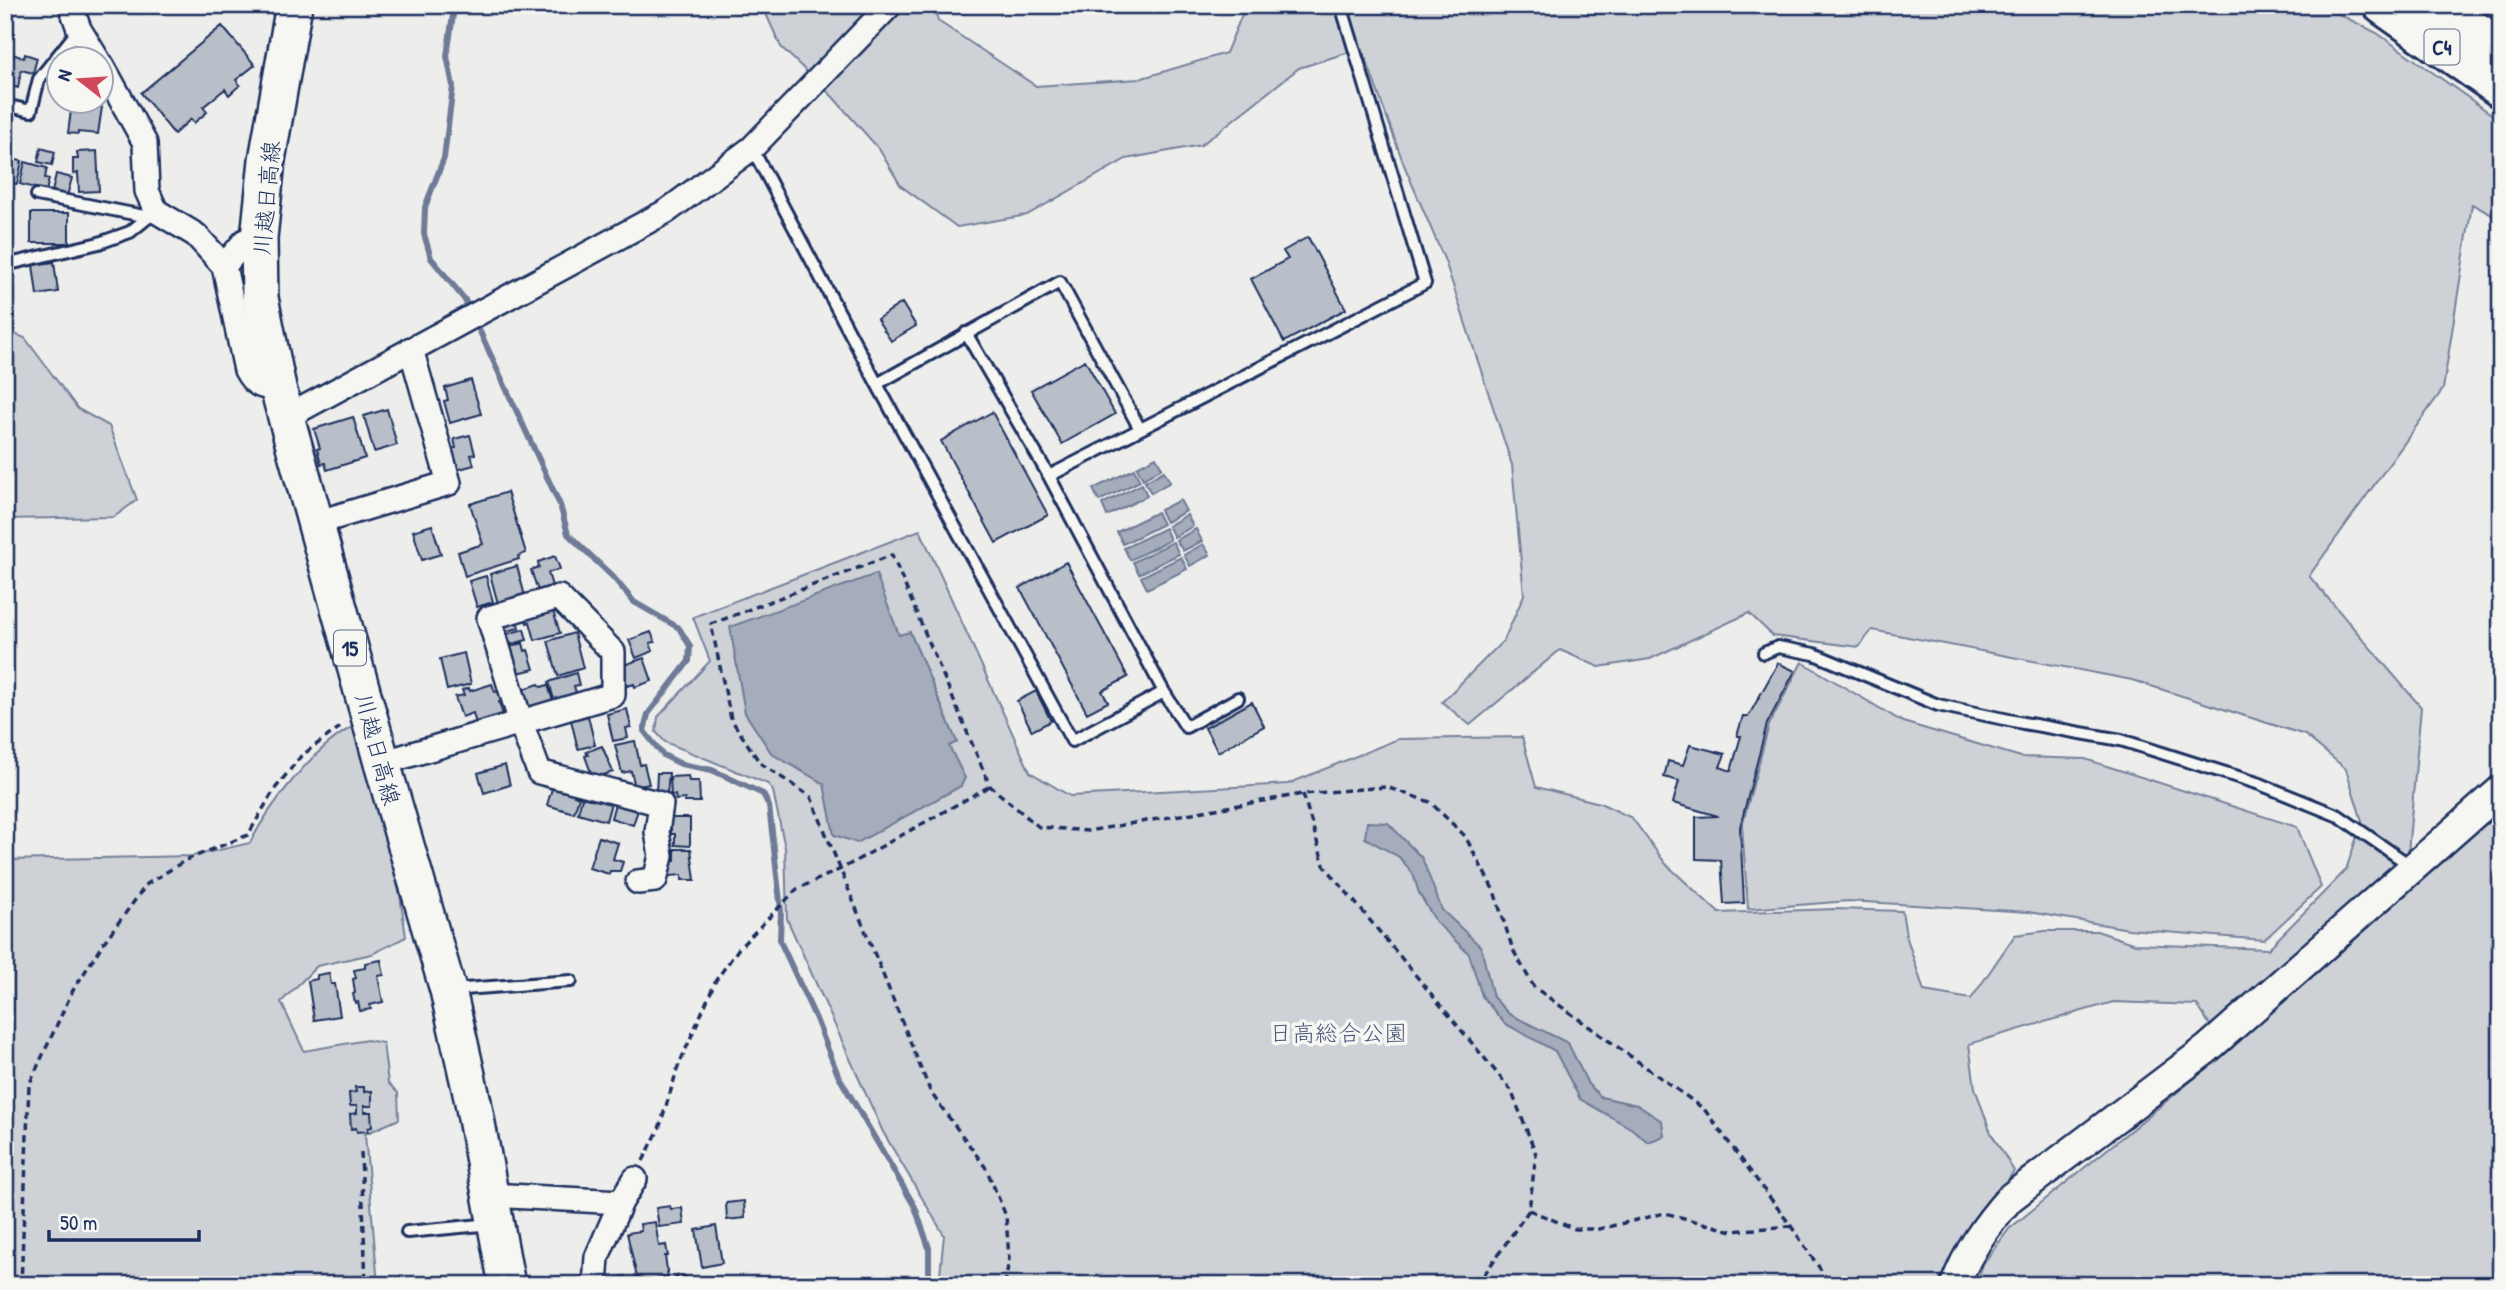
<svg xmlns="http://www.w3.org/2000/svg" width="2506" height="1290" font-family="'Patrick Hand','Klee One',sans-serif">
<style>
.green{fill:#ced2d7;stroke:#74809a;stroke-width:2}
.water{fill:#a5acbc;stroke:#6e7a96;stroke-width:2}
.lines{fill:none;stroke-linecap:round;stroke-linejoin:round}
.stream{stroke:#6e7a96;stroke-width:6}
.building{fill:#b9bfc8;stroke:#1b2f5e;stroke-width:2}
.service-casing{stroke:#1b2f5e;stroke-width:16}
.minor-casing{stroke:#1b2f5e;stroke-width:28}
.tertiary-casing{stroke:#1b2f5e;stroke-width:33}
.primary-casing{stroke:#1b2f5e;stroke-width:40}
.motorway-casing{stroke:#1b2f5e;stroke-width:44}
.path{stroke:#1b2f5e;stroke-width:3.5;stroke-dasharray:7 5;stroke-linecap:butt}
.service{stroke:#f6f6f2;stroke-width:10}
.minor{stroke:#f6f6f2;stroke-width:23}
.tertiary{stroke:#f6f6f2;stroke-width:28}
.primary{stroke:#f6f6f2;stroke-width:35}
.motorway{stroke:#f6f6f2;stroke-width:38}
.labels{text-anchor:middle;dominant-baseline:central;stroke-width:7;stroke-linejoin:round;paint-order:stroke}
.shield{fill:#f6f6f2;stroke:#5d6b8a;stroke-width:2}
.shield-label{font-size:21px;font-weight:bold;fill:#1b2f5e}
.street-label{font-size:23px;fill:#1b2f5e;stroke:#f6f6f2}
.park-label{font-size:23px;fill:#48587c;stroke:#f6f6f2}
</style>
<rect width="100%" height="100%" fill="#edeeec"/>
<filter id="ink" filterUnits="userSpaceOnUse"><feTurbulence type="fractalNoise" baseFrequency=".0143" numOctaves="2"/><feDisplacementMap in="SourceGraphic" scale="14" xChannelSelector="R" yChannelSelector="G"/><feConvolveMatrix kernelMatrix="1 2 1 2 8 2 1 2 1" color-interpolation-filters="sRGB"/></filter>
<g filter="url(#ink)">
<path class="green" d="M762,5H934L938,21L1036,86L1139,79L1226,53L1246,5H2321L2377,33L2501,121V220L2472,204L2443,389L2309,576L2421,707L2408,853L2501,797V1285H1976L1983,1264L2009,1229L2232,1048L2221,1042L2197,1005L2113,1002L1969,1044L1975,1088L1991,1133L2014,1171L1975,1224L1944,1285H939L944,1235L883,1132L787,919L785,848L773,791L768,784L665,742L656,732L658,717L710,661L693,617L920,530L1030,772L1070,796L1288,784L1398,739L1522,737L1536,787L1600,803L1632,818L1666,864L1719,913L1835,909L1902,911L1906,935L1924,991L1971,999L2015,935L2045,931H2097L2135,944L2268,949L2346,870L2362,821L2346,769L2305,735L2132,680L1872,630L1859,647L1773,636L1749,613L1650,659L1599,667L1560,650L1470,725L1442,702L1504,640L1524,595L1512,465L1445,261L1404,165L1362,48L1299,68L1201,145L1126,159L1027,215L957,227L901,186L879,149L833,97L781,47Z
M5,330L25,338L78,409L109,426L137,500L114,517L5,519Z
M1802,662L1903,722L2021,757L2085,759L2297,827L2321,887L2264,940L2129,929L2029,912L1849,901L1748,909L1742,826L1769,725Z
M356,725L400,895L406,937L372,954L317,966L281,1002L304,1051L367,1040L383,1043L388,1083L398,1093L399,1119L365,1134L378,1285H5V860L193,856L250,843C271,803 315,745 356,725Z"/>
<path class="water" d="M1156,457L1162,468L1143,479L1137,467Z
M1134,469L1140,481L1099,501L1093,489Z
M1164,471L1170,482L1151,493L1145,482Z
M1142,484L1147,496L1107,516L1102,504Z
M1180,500L1186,511L1166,522L1160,510Z
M1157,512L1163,524L1123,544L1117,532Z
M1187,515L1193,526L1174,537L1168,526Z
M1165,528L1170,540L1130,560L1124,548Z
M1196,529L1202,541L1183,551L1176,540Z
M1173,542L1179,554L1139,574L1133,562Z
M1203,544L1210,555L1190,566L1184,555Z
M1181,557L1187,569L1147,589L1141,577Z
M876,574L899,635L910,632L957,742L949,746L965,778L961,786L857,843L834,835L824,784L772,754L745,713L730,627Z
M1367,822L1388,823L1422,858L1442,910L1481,947L1493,997L1509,1014L1568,1043L1588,1084L1601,1097L1637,1105L1662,1121L1664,1136L1648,1142L1632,1129L1580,1099L1555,1051L1504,1023L1482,996L1469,954L1436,922L1419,893L1413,874L1399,857L1365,838Z"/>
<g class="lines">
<path class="stream" d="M457,5L454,8L447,56L453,86L444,158L425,207L424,234L431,258L465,300L470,312
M525,5H540
M475,321L560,505L568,534L613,577L634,602L679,628L690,646L689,661L648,714L644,731L663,755L681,764L712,770L763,794L769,806L781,910L780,941L816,1019L838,1075L915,1207L929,1248V1285"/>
</g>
<path class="building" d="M222,26L255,65L236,80L240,85L229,95L225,89L203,107L207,112L194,123L191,119L174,134L141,93Z
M5,30L11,31L8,50L5,49Z
M6,52L24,58L25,54L37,58L33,73L21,70L18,88L5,84Z
M72,103L102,107L98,134L78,132V134L68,133Z
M41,148L55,152L52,165L38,162Z
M97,151L99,191L79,192L78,173L73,174V159H78L77,152Z
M5,158L22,161L17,184L5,182Z
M25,162L47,168L45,178L49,179L46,191L20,184Z
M56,174L72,178L67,196L52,192Z
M31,213H69V243H31Z
M1308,237L1346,309L1284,342L1251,279L1288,259L1283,251Z
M54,262L58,292L37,295L33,265Z
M902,303L916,326L891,341L877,319Z
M1085,360L1115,414L1062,444L1031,390Z
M471,380L481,414L450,423L444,401L448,400L445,388Z
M387,409L397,445L374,452L364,416Z
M992,412L1048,515L996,543L941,441Z
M353,417L365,458L327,470L325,463L321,464L317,449L320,448L314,429Z
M470,435L475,454L471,455L474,465L456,470L450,449L456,448L454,439Z
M507,492L526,553L518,556L519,559L465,576L458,552L483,544L470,504Z
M432,525L441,554L422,560L413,531Z
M555,556L560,569L548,573L552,586L538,591L531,570L539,567L538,562Z
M1066,562L1128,677L1102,691L1108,702L1087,713L1020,588Z
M517,566L525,596L498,604L490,574Z
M486,576L493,602L477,607L469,581Z
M551,605L560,633L535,640L530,622L527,623L524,613Z
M516,615L519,628L500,633L496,621Z
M524,629L527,640L504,646L501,636Z
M651,632L655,642L650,643L653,651L636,658L629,640Z
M574,633L583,668L558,676L548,641Z
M523,643L525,651L528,650L534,669L518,673L517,670L513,672L506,648Z
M464,653L471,684L447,690L440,659Z
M644,658L652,681L635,687L634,684L627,686L621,666Z
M1778,663L1795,671L1767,724L1740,827L1744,903L1724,904L1721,860L1696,859V817L1718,816L1673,803L1679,781L1664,777L1668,761L1683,765L1690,745L1725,754L1720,767L1731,771L1741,736H1737L1743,716L1748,717Z
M576,673L579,685L574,686L577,696L555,703L549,682Z
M492,684L495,692L500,690L503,701L499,702L504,718L477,727L473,713L462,717L455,697L464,695L462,690L469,688L470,691Z
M539,684L541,687L548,685L553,701L530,709L528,705L523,707L518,691Z
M1036,691L1051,721L1032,731L1017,701Z
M1252,702L1264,726L1218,752L1205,728Z
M627,709L631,727L626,728L628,738L613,741L607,714Z
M588,716L595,745L578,749L571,720Z
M635,741L640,765L644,764L649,784L635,787L631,771L622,773L615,745Z
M602,746L613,772L593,778L585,756L588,755L586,752Z
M505,765L510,785L484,793L478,773Z
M657,773H669L667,795L656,794Z
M688,776L689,781H699L700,802H685V799L676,800L675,795H671L670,777Z
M553,785L575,792L574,795L579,797L574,813L547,805Z
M591,793L612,799L606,821L578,813L582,797L589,799Z
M616,800L639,807L633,825L611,818Z
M671,818H690V846L675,845V834H671Z
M599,837L618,843L613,859L623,862L620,871H610L609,874L589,868Z
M675,849H691L695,880H682V875L670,876L669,861H675Z
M381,960L384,975L378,976L383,1002L370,1005L371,1009L360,1011L358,1002L355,1003L353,994L355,993L353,979L356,978L354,970L365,968V963Z
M329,973L331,984H335L340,1016L314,1020L308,981L317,979V975Z
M355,1087H364V1092L372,1091V1106H364V1112H371L372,1127L368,1128V1131L357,1132L356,1128L351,1129L350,1114L357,1113V1106H350L349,1093L356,1092Z
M744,1201L745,1218L727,1220L726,1203Z
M670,1206L671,1209L682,1208L684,1224L659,1227L656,1208Z
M655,1222L659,1246L666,1245L668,1256H665L668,1277L638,1282L627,1233L641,1231L640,1224Z
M716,1226L722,1263L702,1267L696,1230Z
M625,1276L627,1285H611L610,1280Z"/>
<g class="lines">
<g class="service-casing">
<path id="service" d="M5,105L31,111L39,79L79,29
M752,148L877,384L1072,741L1164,692
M37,195L149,217
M5,265L99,243L130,232L156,211
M966,333L1049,476L1164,692L1186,727L1238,698
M877,384L1060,282L1140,429
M1049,476L1425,283L1341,5
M1764,653L1778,647L1814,654L1938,705L2023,723L2121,740L2260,784L2339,816L2411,866
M451,990L571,981
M407,1232L492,1224
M677,1285L681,1282"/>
</g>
<g class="minor-casing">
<path id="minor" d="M74,5L72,9L79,29L98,60
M102,65L145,143L147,191L156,211L196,235L224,266L246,370C254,385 261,388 278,388
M224,266L245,241L259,238
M287,417L667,211L752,148L890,5
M316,523L449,483L411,349
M382,763L613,695V652L559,597L489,618L521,723L539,772L661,804L657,832L661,856L655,880L638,882
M490,1195L621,1202
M595,1285L597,1257L621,1202L635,1179"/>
</g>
<g class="tertiary-casing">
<path id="tertiary" d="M1955,1285C1968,1251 1986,1225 2010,1198L2207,1049L2501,790"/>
</g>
<g class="primary-casing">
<path id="primary" d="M294,5L267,160L259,238L260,298L278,388L382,763L448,990L473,1102L507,1285"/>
</g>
<g class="motorway-casing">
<path id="motorway" d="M2383,5L2501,88
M2437,5L2501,49"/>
</g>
<path class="path" d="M1303,794L1324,865L1511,1090L1536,1154L1529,1210L1477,1285
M361,1152L366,1285
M643,1161L659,1129L678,1067L716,980L739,948L797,889L841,869L990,786
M1529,1210L1575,1229H1599L1665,1213L1732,1231L1791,1226
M21,1285L29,1085L72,992L104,942L147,884L186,860L248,835L274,790L301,756L343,725
M1005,1285L1009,1259L1006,1216L986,1168L931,1093L811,797L760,763L731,719L711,624L892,555L990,786L1039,827L1088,831L1303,794L1386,787L1430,802L1465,836L1494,891L1513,950L1534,987L1704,1109L1791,1226L1831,1285"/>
<use href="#service" class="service"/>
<use href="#minor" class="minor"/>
<use href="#tertiary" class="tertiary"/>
<use href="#primary" class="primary"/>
<use href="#motorway" class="motorway"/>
</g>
</g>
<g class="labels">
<g class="shield">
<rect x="2424.5" y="29.5" width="35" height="35" rx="5"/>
<rect x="334" y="630.5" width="32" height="35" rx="5"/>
</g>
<g class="shield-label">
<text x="2442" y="47">C4</text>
<text x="350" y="648">15</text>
</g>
<g class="street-label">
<text transform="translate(266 198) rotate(-85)">川越日高線</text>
<text transform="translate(378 749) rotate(75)">川越日高線</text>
</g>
<g class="park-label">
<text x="1338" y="1032">日高総合公園</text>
</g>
</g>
<rect width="2506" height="1290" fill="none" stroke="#f6f6f2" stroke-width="28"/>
<rect x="14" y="14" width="2478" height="1262" fill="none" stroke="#1b2f5e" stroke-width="2.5" filter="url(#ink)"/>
<g transform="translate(80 80) rotate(287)"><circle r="33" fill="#f6f6f2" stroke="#9ea6b7" stroke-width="2"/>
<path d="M0-5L12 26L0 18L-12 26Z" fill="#d1495b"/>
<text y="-10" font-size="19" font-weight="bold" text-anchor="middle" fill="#1b2f5e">N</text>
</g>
<path d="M49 1230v10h150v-10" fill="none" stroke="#1b2f5e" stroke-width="3.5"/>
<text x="60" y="1230" font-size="21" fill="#1b2f5e" stroke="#f6f6f2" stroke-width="5" paint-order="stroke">50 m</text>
</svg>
